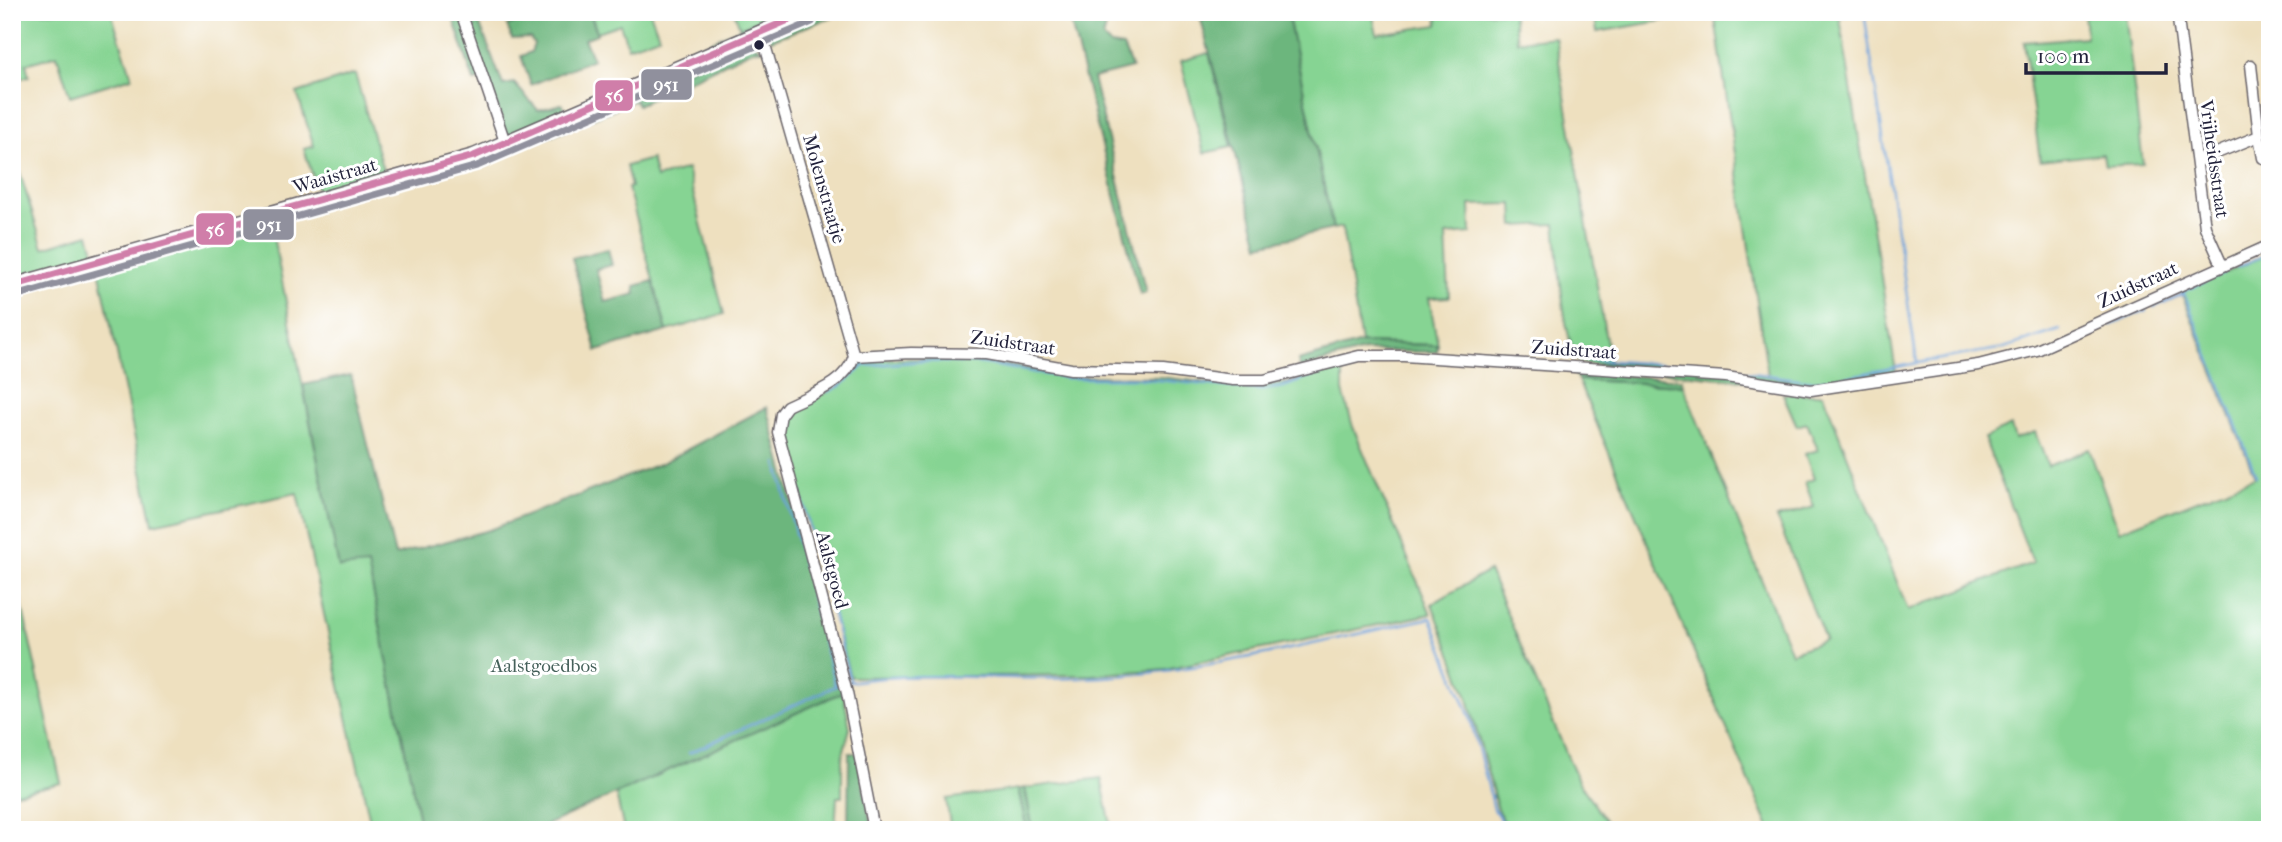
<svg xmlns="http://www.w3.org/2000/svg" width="2282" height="842" font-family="'IM FELL French Canon',serif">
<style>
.green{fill:#86d493;stroke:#547b67;stroke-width:2}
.forest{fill:#6cb67d;stroke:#476c5c;stroke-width:2}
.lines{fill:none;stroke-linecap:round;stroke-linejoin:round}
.stream{stroke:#6a9fd7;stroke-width:2.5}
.minor-casing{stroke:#696469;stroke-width:13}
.tertiary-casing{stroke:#696469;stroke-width:17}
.minor{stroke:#fff;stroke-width:10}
.tertiary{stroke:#fff;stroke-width:14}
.bus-1-casing{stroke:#fff;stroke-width:12}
.bus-2-casing{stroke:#fff;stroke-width:12}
.bus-1{stroke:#d07ea9;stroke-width:7}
.bus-2{stroke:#90909d;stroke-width:7}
.bus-dot{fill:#22223b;stroke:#fff;stroke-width:2.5}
.labels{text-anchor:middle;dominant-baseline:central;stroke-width:6;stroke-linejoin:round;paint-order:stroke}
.street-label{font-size:19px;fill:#22223b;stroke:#fff}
.park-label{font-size:19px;fill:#45605a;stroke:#fff}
.line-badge{stroke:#fff;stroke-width:2.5}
.badge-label{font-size:19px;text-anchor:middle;font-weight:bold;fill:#fff}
</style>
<rect width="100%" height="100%" fill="#fff"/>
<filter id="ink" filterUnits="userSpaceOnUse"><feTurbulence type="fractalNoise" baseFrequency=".0143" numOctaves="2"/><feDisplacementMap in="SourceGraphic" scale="14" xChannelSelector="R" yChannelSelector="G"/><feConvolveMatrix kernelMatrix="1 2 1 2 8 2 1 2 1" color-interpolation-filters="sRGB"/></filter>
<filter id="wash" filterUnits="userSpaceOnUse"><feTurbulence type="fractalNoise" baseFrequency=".00686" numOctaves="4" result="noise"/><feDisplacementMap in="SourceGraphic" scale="28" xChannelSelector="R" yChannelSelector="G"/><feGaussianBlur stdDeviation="1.57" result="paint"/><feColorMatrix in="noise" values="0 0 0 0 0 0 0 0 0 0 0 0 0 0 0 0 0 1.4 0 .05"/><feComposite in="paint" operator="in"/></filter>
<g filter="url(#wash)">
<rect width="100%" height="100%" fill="#eee0bf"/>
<path class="green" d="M12,12H111L132,77L70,96L57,55L26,64L29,76L12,81Z
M590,12H650L659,36L628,47L620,24L597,32Z
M734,12H766L768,16L740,28Z
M1287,12H1372L1377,34L1438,25L1437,12H1512L1517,41L1555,37L1610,363L1592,365L1579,362C1562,339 1559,256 1555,224L1514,226L1513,204L1470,205L1471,233L1446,235L1449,297L1429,298L1438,345L1361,343L1342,227L1333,229Z
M1594,12H1712L1597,32Z
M1714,12H1839L1896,372L1812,385H1788V379L1768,376Z
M2084,12H2125L2143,164L2105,166L2103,154L2040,161L2024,42L2086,37Z
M1209,53L1232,147L1204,153L1181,61Z
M355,74L385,177L319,195L304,149L314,146L297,93Z
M12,147L43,248L89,234L96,258L12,283Z
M651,159L656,178L687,169L724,314L667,331L628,188L631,187L626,166Z
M270,221L339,568L368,564L421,830H372L297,493L153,524L99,269Z
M2270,253V830H1770L1578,380L1683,385L1791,653L1825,640L1777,518L1814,507L1805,482L1814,479L1805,454L1818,450L1807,423L1797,426L1783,394H1823L1908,610L2033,563L1984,438L2011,426L2015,439L2035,432L2048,466L2089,449L2119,531L2255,477L2181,292Z
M962,358L1077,376L1160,377L1243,387L1288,383L1343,365V391L1353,427L1431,614L1165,669L1092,675L850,677L783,433L784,418C801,398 832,395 850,377C857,369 860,364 870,359Z
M12,560L61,783L12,794Z
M1489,571L1578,781L1612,830H1509L1498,811L1467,695L1432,604Z
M843,692L850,728L842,758V797H837L835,830H624L616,794Z
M1101,778L1112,830H1033L1025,788Z
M1018,789L1027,830H951L946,799Z"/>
<path class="forest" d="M451,12H475L503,85L514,83L538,110L562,104L569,114L508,139L487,78L474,81Z
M513,12H590L597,34L584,39L593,59L531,85L521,56L531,52L534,44L530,38L512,39L507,25L516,23Z
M775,12H796L629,88L625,81Z
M821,12H845L771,40L767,32Z
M1068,12H1110L1103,38L1110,45L1123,47L1132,68L1093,78L1146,293L1140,294Z
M1199,12H1287L1333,229L1259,245Z
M751,42L762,50L754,49L638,105L635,100L545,138L542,133Z
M608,249L612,265L596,269L605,302L636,294L635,286L653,281L667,331L597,351L572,258Z
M1361,343L1438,345L1437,352L1364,351L1300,368L1298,361Z
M1610,363L1710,366L1788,379V385L1592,365Z
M1575,373L1682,379L1683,385L1578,380Z
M351,375L395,555L489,530L662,463L767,407L843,692L535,830H421L368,565L339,568L303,385Z
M849,753H857L872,830H848Z
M1025,788L1033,830H1027L1018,789Z"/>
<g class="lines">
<path class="stream" d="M1864,12L1917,363L2004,348L2060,330
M2237,267L2265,255
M2183,291L2256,476
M2184,291L2223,274
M2154,307L2183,294
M2111,325L2146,310
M2066,343L2086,335
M1582,359L1706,367L1812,381L1841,378L1917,363
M828,392L842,385L863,366L922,361L980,363L1067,378H1137L1262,390L1283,387L1332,369
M787,413L816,398
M788,448L819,562
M777,463L804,567
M822,572L850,681
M808,581L835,685
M849,682C932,669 1018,683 1103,677C1214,670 1322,641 1431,618L1470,717L1494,809L1507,830
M689,753L842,683"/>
</g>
</g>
<g filter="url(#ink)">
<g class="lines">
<g class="minor-casing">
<path id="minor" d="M461,12L506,145
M2177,12L2205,227L2222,265
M761,31L854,356
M2251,65L2259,136
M2197,161L2259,136L2263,158
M854,356L911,353L987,354L1071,369L1163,371L1233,380H1264L1359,356H1404L1726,377L1811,390L1978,365L2037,350L2270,245
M854,356C846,384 811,394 787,406L781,414L778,432L847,693L874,830"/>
</g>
<g class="tertiary-casing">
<path id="tertiary" d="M12,286L474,156L808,12"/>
</g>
<use href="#minor" class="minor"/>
<use href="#tertiary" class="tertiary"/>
<g class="bus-1-casing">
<path id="bus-1" d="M12,286L474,156L807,12"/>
</g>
<g class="bus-2-casing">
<path id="bus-2" d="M15,296L477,166L812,22"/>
</g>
<use href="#bus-1" class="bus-1"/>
<use href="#bus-2" class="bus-2"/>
</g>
</g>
<circle class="bus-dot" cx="759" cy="45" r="6"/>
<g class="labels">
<g class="street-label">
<text transform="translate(2214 159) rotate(82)">Vrijheidsstraat</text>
<text transform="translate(335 176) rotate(-16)">Waaistraat</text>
<text transform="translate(824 189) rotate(74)">Molenstraatje</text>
<text transform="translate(2138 285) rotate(-25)">Zuidstraat</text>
<text transform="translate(1013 343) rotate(8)">Zuidstraat</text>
<text transform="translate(1574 350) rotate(4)">Zuidstraat</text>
<text transform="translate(832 570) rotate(75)">Aalstgoed</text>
</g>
<g class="park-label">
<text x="544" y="666">Aalstgoedbos</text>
</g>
</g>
<g class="line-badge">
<rect x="640" y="68" width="53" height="33" rx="7" fill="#90909d"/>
<rect x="594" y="79" width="40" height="33" rx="7" fill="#d07ea9"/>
<rect x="242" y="208" width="53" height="33" rx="7" fill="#90909d"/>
<rect x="195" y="212" width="40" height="34" rx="7" fill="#d07ea9"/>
</g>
<g class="badge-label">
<text x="666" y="91">951</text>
<text x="614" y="102">56</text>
<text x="269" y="231">951</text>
<text x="215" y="236">56</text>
</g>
<rect width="2282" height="842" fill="none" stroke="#fff" stroke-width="42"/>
<path d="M2026 63v10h140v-10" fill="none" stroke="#22223b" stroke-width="3.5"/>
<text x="2037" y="63" font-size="21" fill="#22223b" stroke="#ffffff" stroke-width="5" paint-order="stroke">100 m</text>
</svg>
